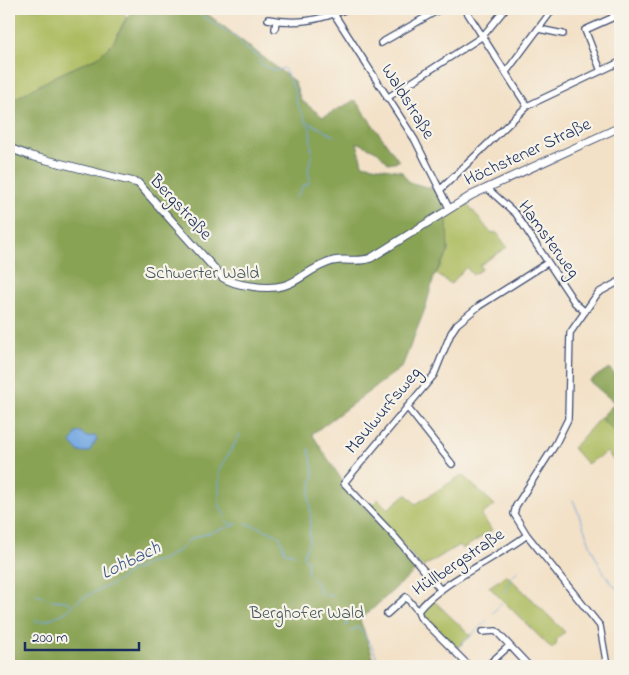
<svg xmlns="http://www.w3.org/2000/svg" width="629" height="675" font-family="'Indie Flower',sans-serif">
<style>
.green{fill:#acbb5e;stroke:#64755e}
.forest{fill:#89a355;stroke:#52695a}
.water{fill:#75a8e1;stroke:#486ca0}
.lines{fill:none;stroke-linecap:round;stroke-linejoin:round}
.stream{stroke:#75a8e1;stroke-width:1}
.minor-casing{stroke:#3b4a6e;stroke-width:8}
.major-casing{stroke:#3b4a6e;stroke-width:9}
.minor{stroke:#fff;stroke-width:5.5}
.major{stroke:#fff;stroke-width:7}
.labels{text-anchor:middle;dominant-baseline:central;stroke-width:4.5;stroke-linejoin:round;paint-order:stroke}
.street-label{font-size:18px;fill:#1b2f5e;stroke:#f7f3e8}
.park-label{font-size:18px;fill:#46595e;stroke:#f7f3e8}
.water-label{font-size:19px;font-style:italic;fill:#365385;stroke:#f7f3e8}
</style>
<rect width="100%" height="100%" fill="#f7f3e8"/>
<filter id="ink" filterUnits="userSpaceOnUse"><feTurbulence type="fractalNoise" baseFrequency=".02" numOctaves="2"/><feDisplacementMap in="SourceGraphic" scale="10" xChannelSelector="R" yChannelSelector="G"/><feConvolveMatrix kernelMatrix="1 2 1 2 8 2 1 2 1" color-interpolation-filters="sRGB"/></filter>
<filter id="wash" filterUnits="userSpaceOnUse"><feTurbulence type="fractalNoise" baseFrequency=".0096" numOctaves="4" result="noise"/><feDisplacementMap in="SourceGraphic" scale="20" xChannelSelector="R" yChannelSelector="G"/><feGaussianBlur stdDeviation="1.12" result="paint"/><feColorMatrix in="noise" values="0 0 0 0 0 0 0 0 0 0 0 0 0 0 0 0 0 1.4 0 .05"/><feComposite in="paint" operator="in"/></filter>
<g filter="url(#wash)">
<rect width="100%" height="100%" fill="#f3e1c7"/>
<path class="green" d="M9,9H122L126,18L113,43L98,57L58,75L9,102Z
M466,202L490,232L497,233L507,247L480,265L482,269L473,275L466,267L451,284L436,274L448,253L446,213Z
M600,418L620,436V469L607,452L587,464L573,448Z
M462,475L495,505L481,515L492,530L463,549L459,545L423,567L369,508L378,499L388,509L406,494L416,504Z
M507,575L565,632L557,639L556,645L552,649L489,587Z
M432,599L471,636L456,648L421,614L422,610Z"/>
<path class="forest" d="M132,9H201L294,81L301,100L323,117L355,100L399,161L388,163L378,152L357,142L362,164L401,171L409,182L437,190L446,206L444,209L447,216L448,253L435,274L425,309L402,367L312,434L345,485L416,563V570L360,620L376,666H9V159L12,158L14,146L9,131V102L58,75L98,57L113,43Z
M609,368L620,380V436L600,418L615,403L589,381Z"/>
<path class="water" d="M81,432L86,437L95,436L97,439L89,452H79L71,443L76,433Z"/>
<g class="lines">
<path class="stream" d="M191,9L237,38L244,48L261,58L259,63L275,71L284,68L296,93L295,98L297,104L310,129L312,155L308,169L310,180L308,184L304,185L295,198
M308,122L334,136
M309,449L314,475L309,494L311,515L309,542L303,556L308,562L307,573L318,585L321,595L334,596
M573,500C585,527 596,573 620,591
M225,517L219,504V470L240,435
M226,521L234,525
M246,523L274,533L280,537L285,552L293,553L297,557
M505,592L510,579L519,569
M36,594L48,598
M51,600L66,601L71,604
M493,613L501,603
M35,621H45L66,612L80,599L118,581L132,570L140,568L147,563L162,560L181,549L190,539L238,524
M346,626L348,619
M351,631L357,627C369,638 375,650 379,666
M456,650L487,620"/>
</g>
</g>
<g filter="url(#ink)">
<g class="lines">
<g class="minor-casing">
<path id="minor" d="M465,9L527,106
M334,14L415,140L449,208
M268,19C297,25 320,20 347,9
M275,29L276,21
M539,29L563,34
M381,43L440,9
M601,71L585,30L614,17L611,9
M506,72L553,9
M387,98L483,36L505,9
M487,188L516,214L575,303L584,311
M440,190L527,106L620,62
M407,407L452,464
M441,590L396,538L344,483L434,375L451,333L457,324L479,306L547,263
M418,611C440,582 496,559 527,535
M387,614L406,597L418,611L420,617L469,666
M482,632L496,631L529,666
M487,666L509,646
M607,666L600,626L527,535L514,514L516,506L555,445L568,419L570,333L598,293L620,281"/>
</g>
<g class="major-casing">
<path id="major" d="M9,148L31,156L138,183L222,277C231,283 241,285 251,286C297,294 298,271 333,261C346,258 358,263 371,258L472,195L620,127"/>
</g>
<use href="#minor" class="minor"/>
<use href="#major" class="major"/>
</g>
</g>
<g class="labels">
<g class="street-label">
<text transform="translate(407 102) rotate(58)">Waldstraße</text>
<text transform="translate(528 153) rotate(-25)">Höchstener Straße</text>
<text transform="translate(180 208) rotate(47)">Bergstraße</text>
<text transform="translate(548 240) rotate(54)">Hamsterweg</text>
<text transform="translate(384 411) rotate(-50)">Maulwurfsweg</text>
<text transform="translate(459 563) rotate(-34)">Hüllbergstraße</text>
</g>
<g class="park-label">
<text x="202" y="274">Schwerter Wald</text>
<text x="307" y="614">Berghofer Wald</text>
</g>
<g class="water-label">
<text transform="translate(131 561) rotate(-26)">Lohbach</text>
</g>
</g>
<rect width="629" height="675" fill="none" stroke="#f7f3e8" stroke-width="30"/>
<path d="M25 642v8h114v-8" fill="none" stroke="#1b2f5e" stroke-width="2.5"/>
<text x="32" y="642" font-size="15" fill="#1b2f5e" stroke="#f7f3e8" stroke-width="4" paint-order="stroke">200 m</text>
</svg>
